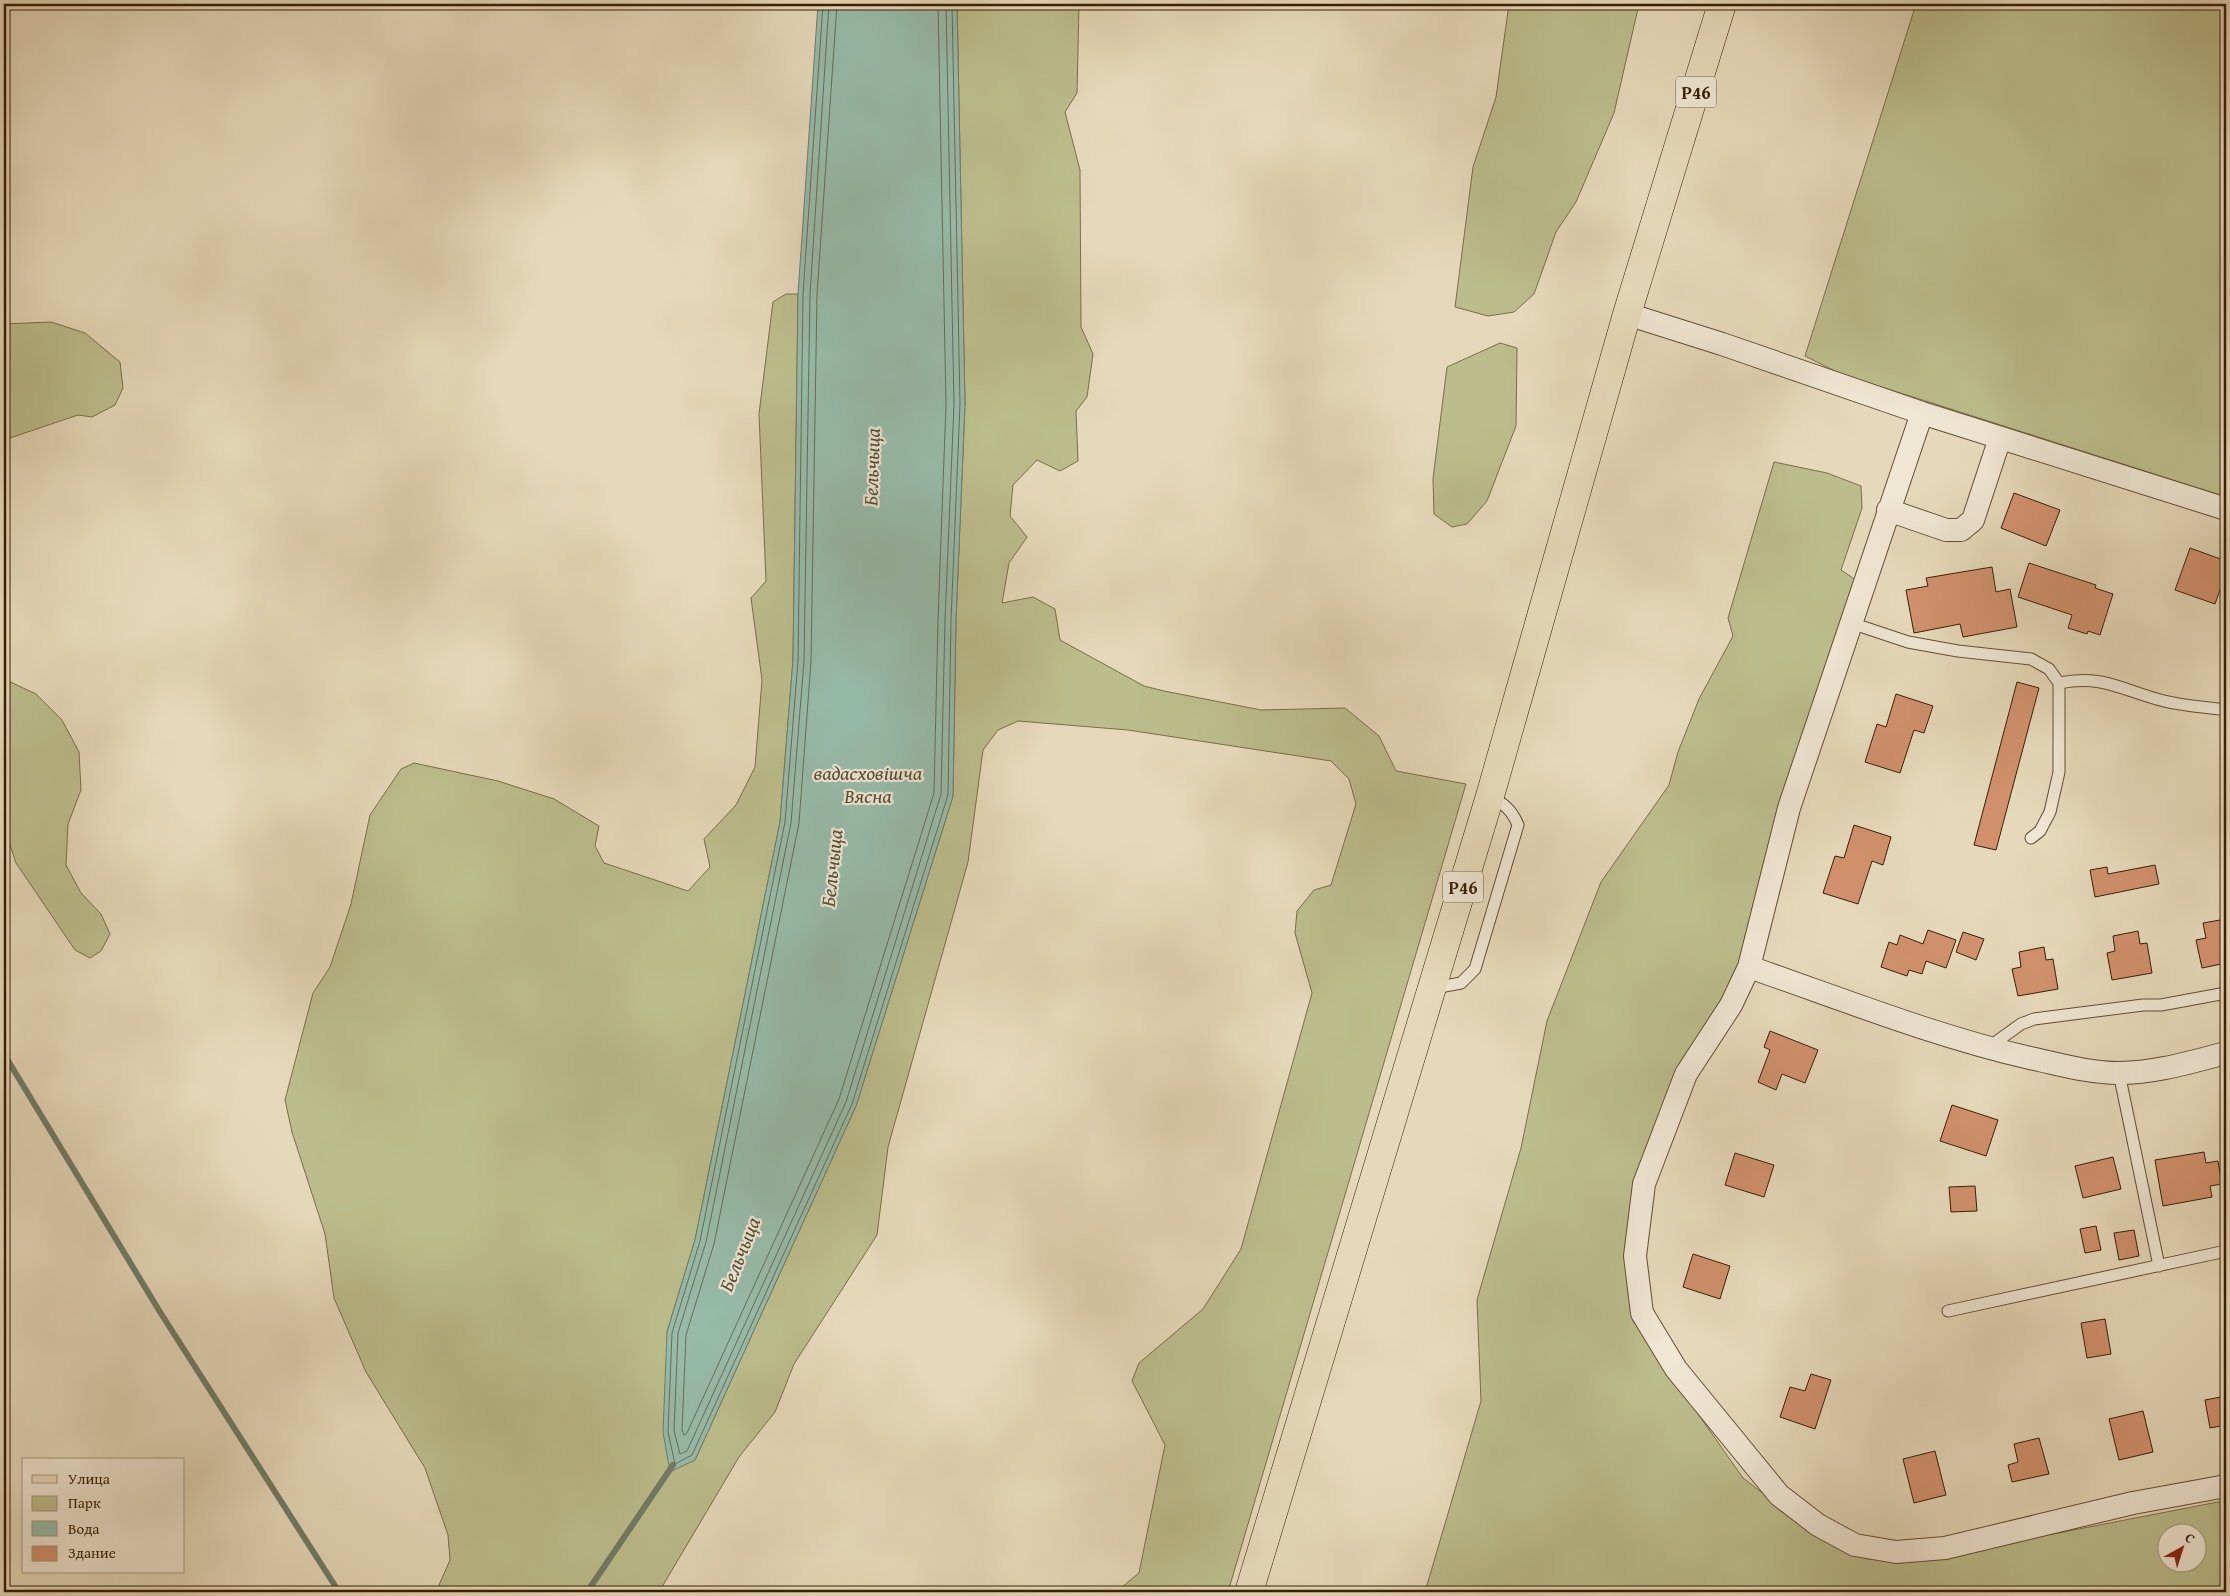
<svg xmlns="http://www.w3.org/2000/svg" width="2230" height="1596" font-family="'Gentium Book Plus',serif">
<style>
.green{fill:#bcbd8c;stroke:#7a6e48;fill-rule:evenodd}
.water{fill:#97bbaa;stroke:#717c68}
.lines{fill:none;stroke-linecap:round;stroke-linejoin:round}
.shore{stroke:#676c57;stroke-width:1}
.stream{stroke:#717c68;stroke-width:6}
.building{fill:#d1916d;stroke:#371e04}
.lane-casing{stroke:#634d32;stroke-width:13}
.street-casing{stroke:#634d32;stroke-width:24}
.primary-casing{stroke:#371e04;stroke-width:29}
.lane{stroke:#efe6d3;stroke-width:11}
.street{stroke:#efe6d3;stroke-width:22}
.primary{stroke:#e6d9bb;stroke-width:28}
.labels{text-anchor:middle;dominant-baseline:central;stroke-width:4.5;stroke-linejoin:round;paint-order:stroke}
.shield{fill:#efe6d3;stroke:#6e5a42;stroke-width:1}
.shield-label{font-size:18px;font-weight:bold;fill:#371e04}
.water-label{font-size:20px;font-style:italic;fill:#544d36;stroke:#efe6d3}
</style>
<rect width="100%" height="100%" fill="#e6d9bb"/>
<filter id="stains"><feTurbulence type="fractalNoise" baseFrequency=".004" numOctaves="4"/><feColorMatrix values="0 0 0 0 .2 0 0 0 0 .09 0 0 0 0 .02 0 0 0 .5 -.17"/></filter>
<radialGradient id="worn" r=".72"><stop offset=".6" stop-color="#630" stop-opacity="0"/><stop offset="1" stop-color="#630" stop-opacity=".3"/></radialGradient>
<path class="green" d="M957,4H1079L1077,93L1065,112L1080,170L1081,327L1093,354L1087,397L1076,411L1078,461L1060,471L1037,460L1013,485L1010,516L1027,537L1009,563L1002,603L1033,597L1055,609L1060,640L1144,686L1164,691L1261,710L1345,708L1379,736L1396,771L1466,784L1228,1592H1116L1139,1573L1165,1445L1132,1381L1139,1363L1203,1309L1241,1249L1312,993L1295,933L1297,911L1314,890L1331,885L1356,804L1349,779L1331,761L1128,730L1018,721L998,730L983,750L968,862L888,1147L877,1235L794,1364L775,1412L739,1457L659,1592H444L439,1585L450,1560L448,1535L425,1468L366,1372L334,1298L325,1234L292,1132L285,1100L313,993L330,967L351,904L370,815L401,769L414,763L498,781L554,799L599,826L595,846L604,863L688,891L710,867L704,839L736,805L755,767L762,680L751,598L766,581L759,414L773,302L786,294H798L793,660L780,822L695,1240L667,1332L695,1460L856,1106L953,796L956,620L965,404Z
M1509,4H1639L1614,113L1576,202L1556,232L1534,294L1514,312L1488,316L1455,307L1473,167L1496,97Z
M1916,4H2226V497L1841,374L1805,356Z
M51,322L85,333L120,362L123,388L115,405L92,417L78,415L4,440V324Z
M1500,343L1517,348L1516,426L1487,501L1467,524L1452,527L1434,514L1433,479L1447,367Z
M1774,462L1827,473L1861,486L1862,508L1841,570L1856,580L1743,966L1681,1069L1633,1182L1626,1252L1633,1321L1743,1478L1823,1540L1867,1559H1895L1986,1547L2223,1501L2226,1505V1592H1425L1481,1401L1477,1300L1521,1148L1547,1021L1601,882L1669,785L1678,752L1699,699L1733,636L1728,618ZM2168,1534H2198V1564H2168Z
M4,679L36,694L62,720L79,752L81,790L68,824L66,865L81,893L101,914L110,934L101,951L90,958L75,950L16,863L8,839L4,835Z"/>
<path class="water" d="M818,4H957L965,404L956,620L953,796L856,1106L695,1460L670,1472L663,1432L667,1332L695,1240L780,822L793,660L798,294Z"/>
<g class="lines">
<path class="shore" d="M823,4L803,294L798,661L785,822L700,1241L672,1333L668,1432L675,1464L692,1455L852,1104L948,795L951,620L960,404L952,4
M829,4L810,294L804,661L791,823L706,1242L678,1333L674,1431L680,1454L687,1451L846,1102L941,794L945,620L954,404L946,4
M837,4L817,294L811,661L799,823L714,1244L686,1335L682,1430L684,1435L687,1433L839,1099L934,793L938,620L946,404L938,4"/>
<path class="stream" d="M4,1054L160,1312L339,1592
M587,1592L673,1465"/>
</g>
<path class="building" d="M2014,493L2060,510L2046,546L2001,528Z
M2190,548L2226,561V573L2215,604L2175,590Z
M2029,563L2096,585L2095,588L2113,594L2100,635L2088,631L2087,634L2068,628L2072,615L2018,597Z
M1992,567L1996,592L2010,589L2017,627L1963,637L1960,624L1914,633L1906,590L1928,586L1926,578Z
M2017,682L2039,688L1996,850L1974,845Z
M1896,694L1933,706L1924,733L1914,730L1900,773L1865,762L1877,724L1886,727Z
M1854,825L1891,837L1883,865L1872,861L1858,904L1823,893L1835,856L1844,858Z
M2155,865L2159,884L2095,897L2090,870L2107,867L2108,874Z
M2226,919V963L2202,968L2196,940L2206,938L2203,923Z
M1928,930L1956,940L1946,968L1926,961L1922,974L1909,970L1907,976L1881,967L1889,942L1897,945L1900,935L1923,944Z
M2138,931L2140,944L2147,943L2152,973L2112,980L2107,953L2115,951L2113,936Z
M1963,932L1984,939L1976,960L1956,952Z
M2044,947L2046,960L2053,959L2058,989L2018,996L2012,969L2021,967L2019,952Z
M1770,1031L1818,1050L1805,1083L1782,1074L1776,1090L1758,1082L1770,1050L1764,1047Z
M1952,1105L1998,1120L1986,1156L1940,1141Z
M2204,1152L2206,1163L2218,1161L2222,1184L2210,1186L2212,1197L2163,1206L2155,1160Z
M1735,1153L1774,1165L1764,1197L1725,1185Z
M2113,1157L2121,1189L2083,1198L2075,1166Z
M1975,1186L1977,1211L1951,1212L1949,1187Z
M2096,1226L2101,1250L2085,1253L2080,1229Z
M2134,1230L2139,1256L2119,1260L2114,1233Z
M1693,1254L1730,1266L1720,1299L1683,1287Z
M2105,1319L2111,1354L2087,1358L2081,1323Z
M1811,1374L1831,1380L1815,1429L1780,1417L1790,1387L1805,1391Z
M2226,1396V1425L2210,1428L2205,1400Z
M2143,1411L2153,1452L2119,1460L2109,1419Z
M2039,1438L2049,1474L2012,1482L2008,1465L2018,1462L2014,1444Z
M1935,1451L1946,1495L1914,1503L1903,1459Z"/>
<g class="lines">
<g class="lane-casing">
<path id="lane" d="M1851,623L1908,642L1958,651L2031,659L2049,669L2059,683V772L2050,812L2040,831L2031,838
M2059,683C2104,674 2123,691 2164,701C2184,706 2206,707 2226,710
M1434,988L1461,983L1475,969L1518,825C1512,810 1504,804 1490,796
M1989,1047L2021,1024L2034,1019L2143,1005H2161L2226,993
M2119,1073L2159,1266
M1948,1311L2226,1251"/>
</g>
<g class="street-casing">
<path id="street" d="M1627,314L1722,344L1922,413L2226,509
M1922,413L1789,808L1749,967L1731,1005L1686,1074L1644,1184L1635,1256L1642,1313L1676,1369L1779,1495L1818,1525L1855,1545L1896,1552L1945,1548L2133,1503L2226,1486
M1888,510L1946,530H1961L1973,520L2000,438
M1749,967C1842,999 1934,1036 2030,1058C2059,1064 2088,1073 2119,1073C2155,1073 2191,1062 2226,1053"/>
</g>
<g class="primary-casing">
<path id="primary" d="M1249,1592L1490,796L1627,314L1722,4"/>
</g>
<use href="#lane" class="lane"/>
<use href="#street" class="street"/>
<use href="#primary" class="primary"/>
</g>
<g class="labels">
<g class="shield">
<rect x="1676" y="76.5" width="40" height="31" rx="4"/>
<rect x="1443" y="871.5" width="40" height="31" rx="4"/>
</g>
<g class="shield-label">
<text x="1696" y="92">Р46</text>
<text x="1463" y="887">Р46</text>
</g>
<g class="water-label">
<text transform="translate(871 467) rotate(-88)">Бельчыца</text>
<text x="868" y="772">вадасховішча<tspan x="868" dy="23">Вясна</tspan></text>
<text transform="translate(831 868) rotate(-84)">Бельчыца</text>
<text transform="translate(739 1254) rotate(-68)">Бельчыца</text>
</g>
</g>
<rect width="2230" height="1596" fill="none" stroke="#e6d9bb" stroke-width="20"/>
<rect x="5" y="5" width="2220" height="1586" fill="none" stroke="#371e04" stroke-width="2.5"/>
<rect x="10" y="10" width="2210" height="1576" fill="none" stroke="#371e04"/>
<rect x="22" y="1458" width="162" height="115" fill="#efe6d3" stroke="#a59680"/>
<rect x="32" y="1475" width="25" height="8" fill="#e6d9bb" stroke="#a59680"/>
<text x="68" y="1484" font-size="15" fill="#371e04">Улица</text>
<rect x="32" y="1496" width="25" height="15" fill="#bcbd8c" stroke="#a59680"/>
<text x="68" y="1508" font-size="15" fill="#371e04">Парк</text>
<rect x="32" y="1521" width="25" height="15" fill="#97bbaa" stroke="#a59680"/>
<text x="68" y="1534" font-size="15" fill="#371e04">Вода</text>
<rect x="32" y="1546" width="25" height="15" fill="#d1916d" stroke="#a59680"/>
<text x="68" y="1558" font-size="15" fill="#371e04">Здание</text>
<g transform="translate(2182 1548) rotate(39)"><circle r="24" fill="#efe6d3" stroke="#a59680"/>
<path d="M0-4L9 19L0 12L-9 19Z" fill="#8f2418"/>
<text y="-8" font-size="14" font-weight="bold" text-anchor="middle" fill="#371e04">С</text>
</g>
<rect width="100%" height="100%" filter="url(#stains)"/>
<rect width="100%" height="100%" fill="url(#worn)"/>
</svg>
